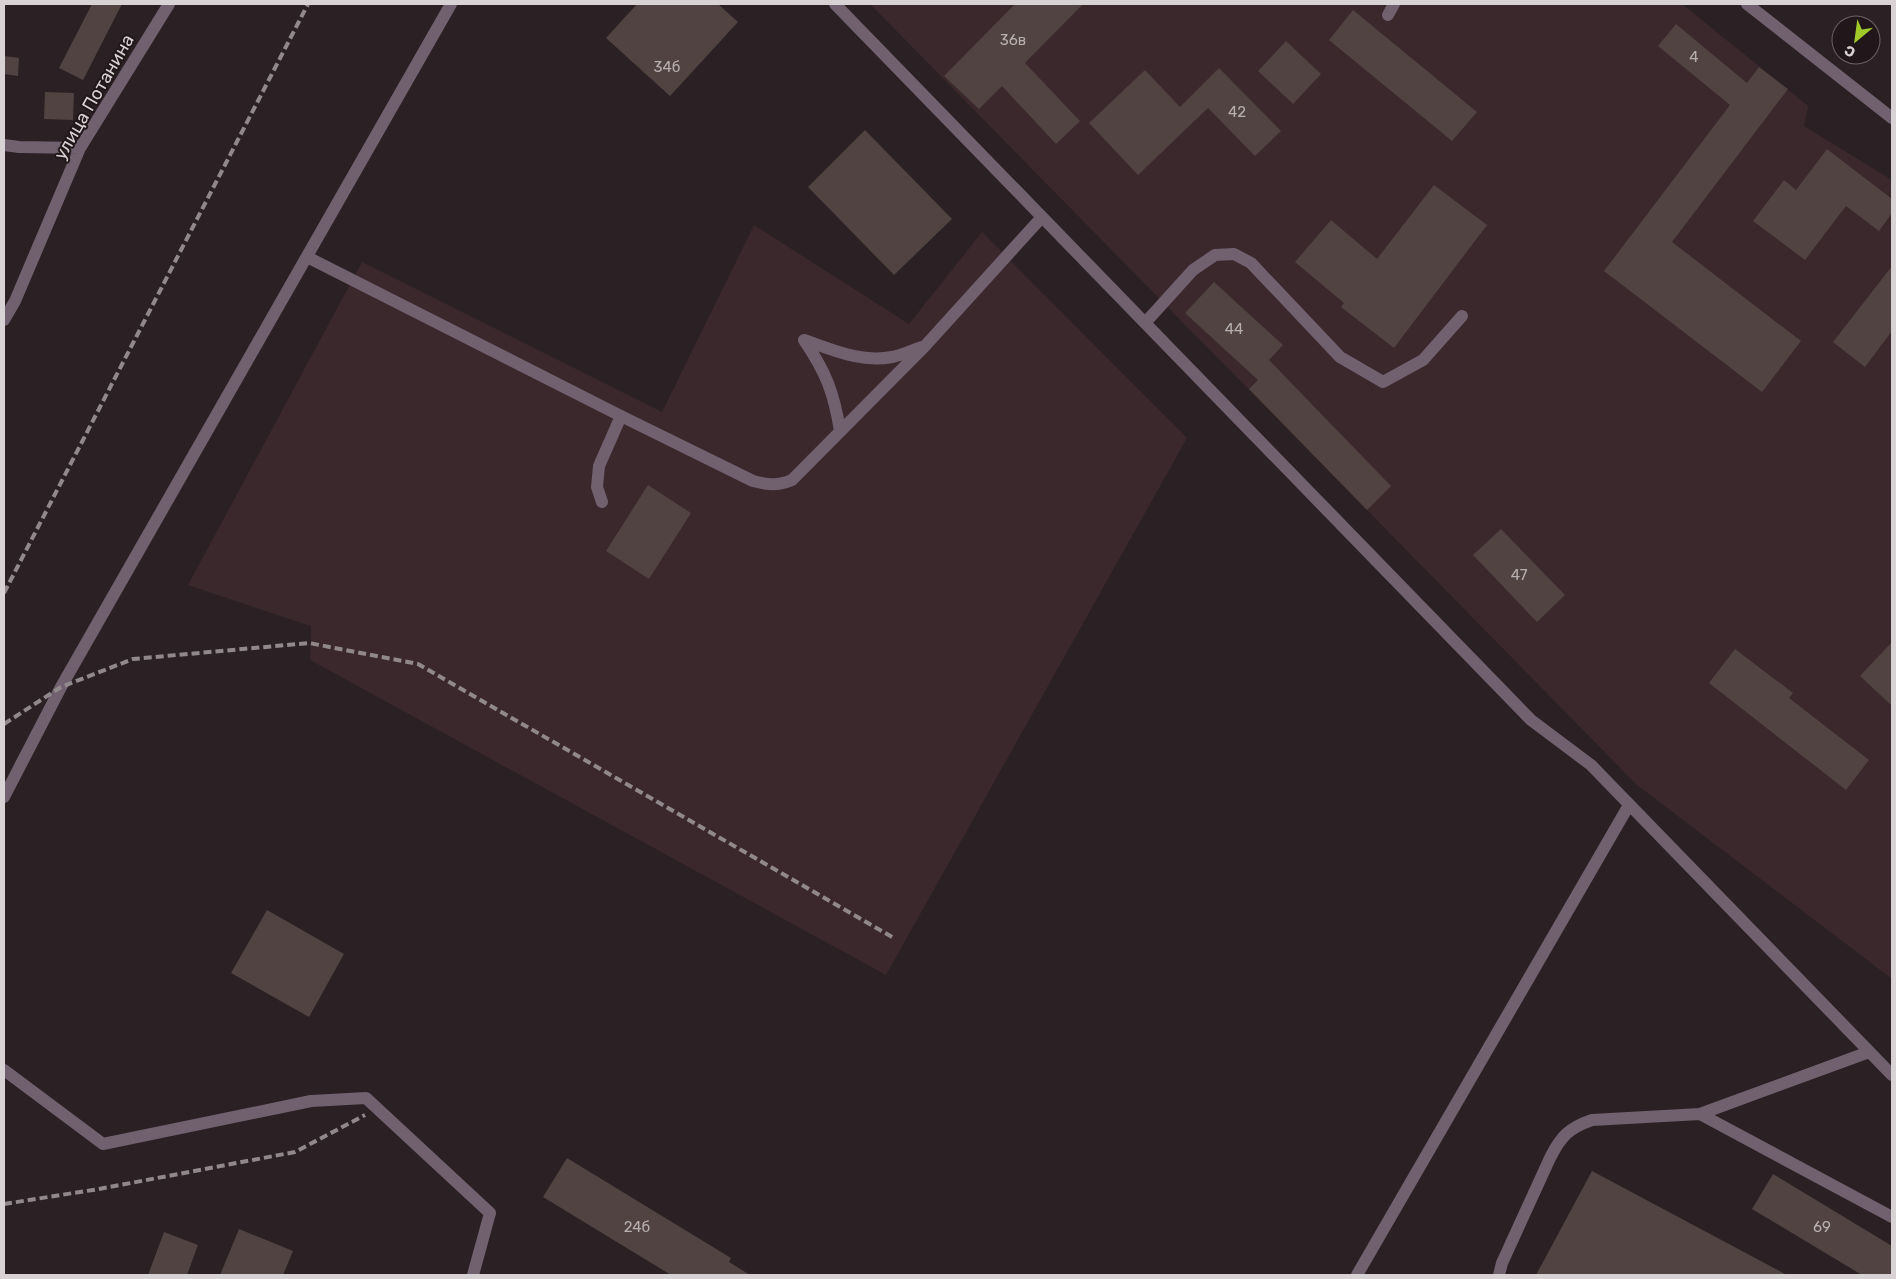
<svg xmlns="http://www.w3.org/2000/svg" width="1896" height="1279" font-family="Rubik,sans-serif">
<style>
.built{fill:#3a282d}
.building{fill:#504342}
.lines{fill:none;stroke-linecap:round;stroke-linejoin:round}
.minor{stroke:#71606d;stroke-width:12}
.rail{stroke:#91888b;stroke-width:4;stroke-dasharray:8 4;stroke-linecap:butt}
.labels{text-anchor:middle;dominant-baseline:central;stroke-width:4;stroke-linejoin:round;paint-order:stroke}
.number-label{font-size:15px;fill:#b7aeb0}
.street-label{font-size:18px;fill:#d9d2d4;stroke:#21171a}
</style>
<rect width="100%" height="100%" fill="#2b2023"/>
<path class="built" d="M870,4H1682L1808,106L1804,126L1892,180V979L1637,785Z
M754,225L909,324L982,232L1187,438L886,975L310,660L311,626L188,585L362,262L662,412Z"/>
<path class="building" d="M92,4H122L83,80L59,68Z
M637,4H718L738,22L670,96L606,38Z
M1015,4H1083L1025,63L1080,121L1056,144L1002,86L979,109L944,76Z
M1353,10L1477,112L1452,141L1329,40Z
M1676,24L1747,83L1759,67L1788,89L1672,242L1801,341L1762,392L1604,271L1730,105L1658,46Z
M1286,41L1321,74L1293,104L1258,71Z
M4,56L19,58L18,76L4,74Z
M1219,68L1281,131L1255,156L1208,108L1138,175L1089,123L1145,70L1180,107Z
M45,92L74,93L73,120L44,119Z
M865,130L952,219L894,275L808,187Z
M1827,149L1892,199V213L1879,231L1846,206L1805,260L1753,221L1784,180L1796,190Z
M1434,185L1487,225L1394,348L1341,307L1344,303L1295,262L1331,220L1377,259Z
M1892,266V331L1865,367L1833,342Z
M1214,282L1283,345L1269,360L1391,486L1367,510L1249,389L1258,380L1185,313Z
M648,485L691,513L649,579L606,551Z
M1501,529L1565,595L1537,622L1473,555Z
M1892,642V706L1860,676Z
M1735,649L1793,693L1789,698L1869,760L1846,790L1709,683Z
M267,910L344,954L309,1017L231,973Z
M567,1158L731,1258L729,1262L750,1275H671L543,1197Z
M1592,1171L1787,1275H1536Z
M1773,1174L1892,1246V1275H1862L1752,1209Z
M239,1229L293,1251L283,1275H220Z
M164,1232L198,1245L187,1275H148Z"/>
<g class="lines">
<path class="minor" d="M835,4L1531,720L1591,765L1892,1075
M1747,4L1892,118
M1388,15L1394,4
M4,145L19,147L80,148
M307,257L621,416L753,481C768,485 778,486 792,480L925,346L1042,217
M4,320L15,301L80,148L169,4
M1145,323L1193,270L1215,255L1234,254L1251,263L1340,357L1383,382L1423,360L1462,316
M804,340C833,350 861,363 892,357C902,355 912,350 922,347
M804,340C826,372 834,393 840,431
M602,502L597,487L599,466L621,416
M4,797L61,687L451,4
M4,1070L103,1144L311,1101L366,1098L490,1213L473,1275
M1700,1114L1892,1217
M1357,1275L1629,805
M1499,1275L1502,1263L1550,1158C1561,1136 1569,1128 1592,1120L1700,1114L1869,1052"/>
<path class="rail" d="M4,593L308,4
M4,724L61,687L133,659L309,643L418,664L894,938
M4,1204L99,1189L295,1152L365,1115"/>
</g>
<g class="labels">
<g class="number-label">
<text x="1013" y="40">36в</text>
<text x="1694" y="57">4</text>
<text x="667" y="67">34б</text>
<text x="1237" y="112">42</text>
<text x="1234" y="329">44</text>
<text x="1519" y="575">47</text>
<text x="637" y="1227">24б</text>
<text x="1822" y="1227">69</text>
</g>
<g class="street-label">
<text transform="translate(94 97) rotate(-60)">улица Потанина</text>
</g>
</g>
<rect width="1896" height="1279" fill="none" stroke="#d9d2d4" stroke-width="10"/>
<g transform="translate(1856 40) rotate(209)"><circle r="24" fill="#21171a" stroke="#6b6264"/>
<path d="M0-4L9 19L0 12L-9 19Z" fill="#a1c929"/>
<text y="-8" font-size="14" font-weight="bold" text-anchor="middle" fill="#d9d2d4">С</text>
</g>
</svg>
